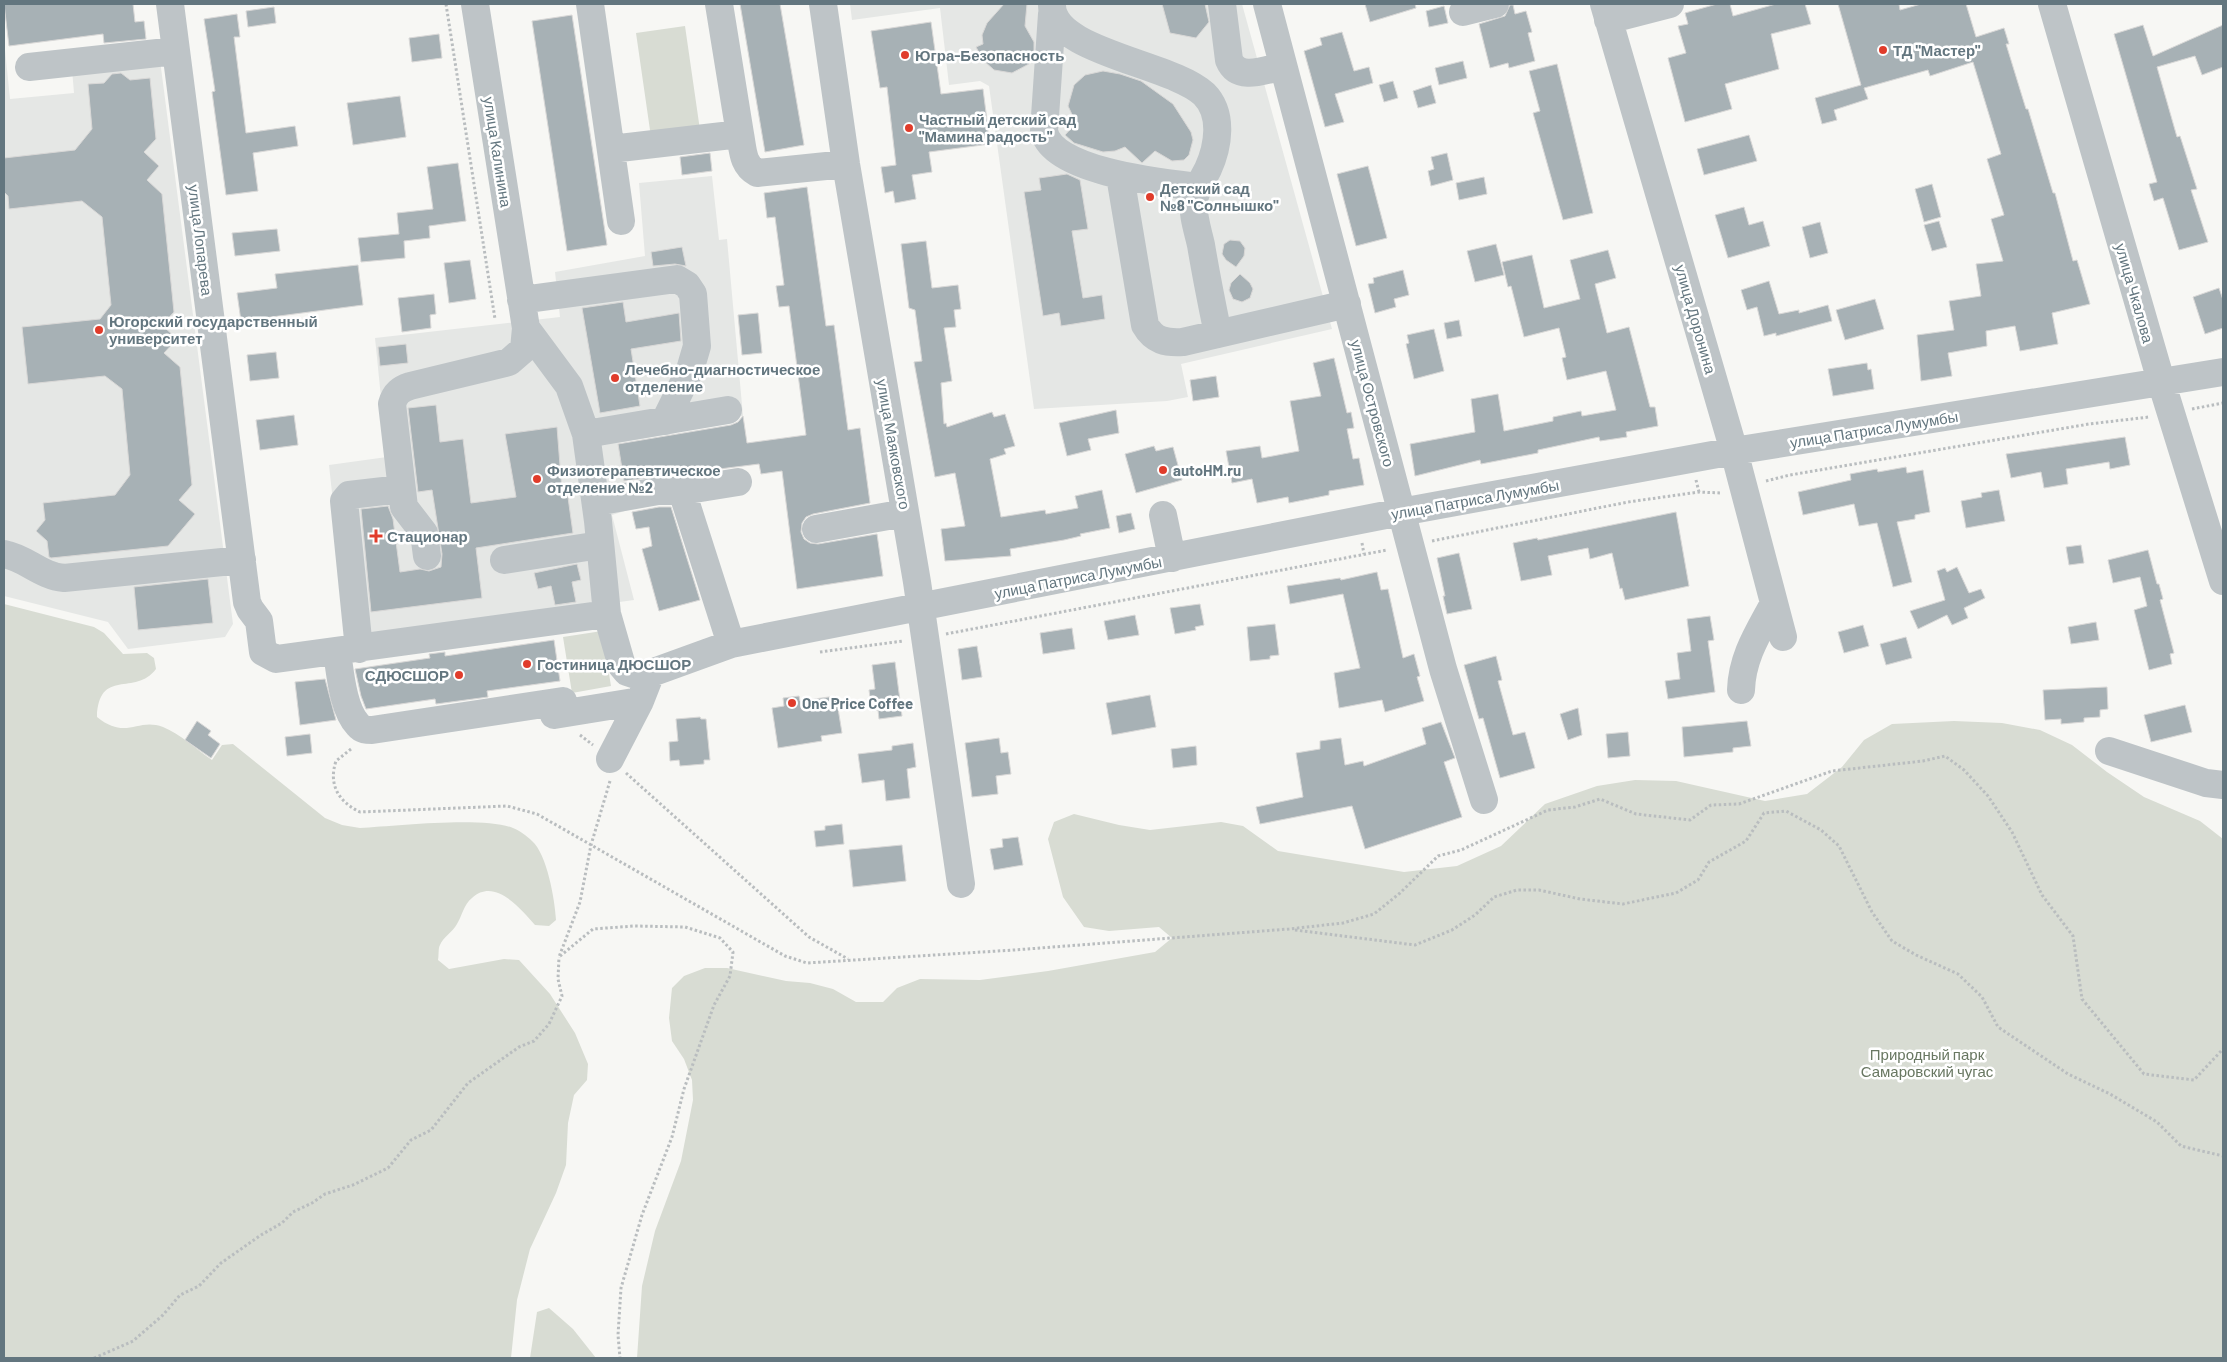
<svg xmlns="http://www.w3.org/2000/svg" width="2227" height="1362" font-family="Barlow,sans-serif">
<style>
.built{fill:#e5e7e5}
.green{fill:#d8dcd3}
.building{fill:#a7b1b5;stroke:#d9d8d7}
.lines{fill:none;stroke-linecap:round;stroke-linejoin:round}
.path{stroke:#b9bdbf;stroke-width:3;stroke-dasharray:2.5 2.5;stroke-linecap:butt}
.minor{stroke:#bec4c7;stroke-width:28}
.poi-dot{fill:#e03c2b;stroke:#fff;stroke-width:2}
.labels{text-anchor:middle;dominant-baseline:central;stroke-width:5;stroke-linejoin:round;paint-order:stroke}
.poi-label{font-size:15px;font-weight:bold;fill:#63767f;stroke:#fff;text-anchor:start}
.street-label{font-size:15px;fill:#63767f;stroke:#fff}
.park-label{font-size:15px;fill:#687761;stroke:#fff}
</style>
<rect width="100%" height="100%" fill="#f7f7f4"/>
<path class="built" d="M850,4H1242L1332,329L1181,364L1188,397L1167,401L1034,409L989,86L980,81L949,85L940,8L852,20Z
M4,40L10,99L74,93L72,69L160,60L233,624L225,637L128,649L108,622L4,596Z
M712,176L719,240L727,239L743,416L675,427L676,433L618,443L625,486L631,509L612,515L634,600L348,640L329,465L387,457L375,338L560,317L555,272L645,256L639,183Z"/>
<path class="green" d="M685,26L700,130L651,137L636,33Z
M4,604L94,627L104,633L123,654L147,653L154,658L156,669C135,697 99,667 97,717C127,741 137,717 163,727C180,734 196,749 212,760L222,745L233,744L325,818L342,825L360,828C394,826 484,816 513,828C519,830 527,836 532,841C547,854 555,900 556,920L549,926L535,925C521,909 495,877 472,898C464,904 462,916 457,924C453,932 443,937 440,945C438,948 439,956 438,960L449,969L504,959L519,960L550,994L575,1033L588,1064L587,1080L574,1095L568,1123L566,1165L556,1193L530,1249L517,1300L511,1358H4Z
M602,631L611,686L572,693L563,637Z
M1954,721L2002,723L2040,730L2072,745L2107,772L2144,797L2200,821L2223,839V1358H637L642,1286L655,1231L681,1161L693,1100L692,1080L684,1059L672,1041L669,1018L672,988L684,976L705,968H727L786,981L810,983L833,989L856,1002H883L897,988L920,979L980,980L1048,971L1155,952L1172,938L1159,927L1109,931L1084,927L1063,897L1048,839L1054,822L1074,814L1119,825L1150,830L1221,822L1243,826L1278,851L1404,872L1457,866L1501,846L1545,804L1597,786L1635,780L1676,781L1765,801L1807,794L1842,767L1864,740L1892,724Z
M549,1308L573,1329L596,1358H530L537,1312Z"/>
<path class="building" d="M4,4H133L135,22L144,21L146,39L104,43L103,34L9,46Z
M740,4H780L804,145L765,152Z
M1004,4H1027L1025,26L1034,42V55L1029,64L1012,73L994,70L983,60L976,47L983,44L982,35L987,23Z
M1162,4H1205L1209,22L1196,38L1170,33Z
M1365,4H1415L1416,8L1370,22Z
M1717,4H1730L1733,16L1776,4H1805L1811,24L1771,34L1779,69L1725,84L1732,109L1685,122L1668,58L1686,53L1678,26L1688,24L1685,13Z
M1838,4H1899L1900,10L1921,4H1966L1976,37L2004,28L2009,44H2006L2026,109H2028L2053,193H2055L2073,261L2077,260L2090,304L2052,313L2058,344L2020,351L2015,326L1986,331L1987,346L1948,353L1952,376L1921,381L1917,335L1954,330L1949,301L1981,296L1976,264L2003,261L1991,219L2004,215L1987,159L2001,154L1973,62L1930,76L1928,70L1864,88L1868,99L1834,110L1837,120L1822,124L1815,98L1861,85Z
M1510,5H1513L1515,14L1526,11L1532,32L1528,33L1535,61L1509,68L1508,63L1490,68L1479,24L1505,16Z
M1444,6L1448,23L1429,27L1426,11Z
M274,7L276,23L248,27L246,11Z
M237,14L240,37H234L246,133L295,126L298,146L253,153L258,191L226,195L212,92L215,91L204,19Z
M572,15L607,245L567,251L532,21Z
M931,22L941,94L983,89L990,144L929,152L932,172L912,175L916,199L895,203L893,191L885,193L881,167L896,165L887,87L880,88L871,31Z
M2143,25L2153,56L2223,25V67L2202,75L2195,56L2157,67L2177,137L2180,136L2197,189L2191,190L2208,242L2179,250L2163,198L2154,201L2149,184L2157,182L2114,34Z
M1342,32L1354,71L1369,67L1373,83L1335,94L1344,122L1325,127L1304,51L1322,45L1320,38Z
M439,34L442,58L412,62L409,38Z
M1463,61L1467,78L1439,85L1435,68Z
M1557,64L1593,213L1563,220L1533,113L1540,111L1529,71Z
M1103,71L1120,74L1141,81L1173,104L1191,132L1193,140L1189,155L1184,160L1172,161L1155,151L1142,163L1125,147L1115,151L1103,152L1074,143L1065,135L1076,123L1068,106L1074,85L1085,75Z
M121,73L130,80L150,78L156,139L144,152L159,166L147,180L162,194L174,312L162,325L177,339L164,353L180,367L192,485L179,500L195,514L168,546L51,558L49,557L47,541L36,531L45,520L43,503L115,495L130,475L122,389L105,376L28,384L22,327L100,319L111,305L102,217L82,201L9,209L8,196L4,192V158L75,150L92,129L88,84L104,83L112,74Z
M1393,81L1398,98L1384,102L1379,85Z
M1431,85L1436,103L1418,108L1413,91Z
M400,96L406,137L353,145L347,103Z
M1749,135L1757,161L1704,175L1697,149Z
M710,153L712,171L682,175L680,157Z
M1447,153L1453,180L1431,186L1428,171L1434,169L1431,157Z
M458,163L466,221L429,226L430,238L404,241L405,258L361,262L358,238L399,234L397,213L433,209L427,167Z
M1368,166L1387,238L1356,246L1337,174Z
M1067,174L1080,180L1088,229L1072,231L1083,298L1102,295L1105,319L1061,326L1059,313L1043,316L1024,192L1041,190L1039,178Z
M1484,177L1487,194L1459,200L1456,183Z
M1932,184L1941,217L1924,222L1915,189Z
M807,187L826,326L834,325L848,430L860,428L870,503L813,514L806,517L802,523L801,532L804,539L810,543L818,544L877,534L883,576L797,589L782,471L761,474L759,464L624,481L618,444L731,425L738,422L743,416L747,443L806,435L789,306L779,307L776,286L784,285L775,217L767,218L764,193Z
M1744,207L1749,225L1763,221L1770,246L1728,258L1715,215Z
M1939,221L1947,247L1932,251L1924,225Z
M1820,222L1828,253L1810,258L1802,227Z
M277,229L280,251L235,256L232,233Z
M1230,240L1240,241L1245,248L1244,256L1236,267L1226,260L1222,254L1224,244Z
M926,241L932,288L958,285L961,309L954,310L956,327L944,328L952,381L941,383L944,424L946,423L947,427L992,412L994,417L1005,414L1015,446L1004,449L1006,454L990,459L1001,517L1045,510L1046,514L1078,508L1075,496L1102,490L1110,528L1080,534L1081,536L1064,540L1010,549L1011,556L945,561L941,529L965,526L955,473L935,477L914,362L922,361L915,310L909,308L901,244Z
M1496,244L1504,275L1475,282L1467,251Z
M682,247L686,266L675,264L653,266L651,252Z
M1608,250L1616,278L1595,284L1607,333L1629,327L1650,407H1655L1658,426L1626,432L1627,437L1600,441L1599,437L1538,450V453L1481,464L1480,460L1415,476L1410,444L1475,432L1471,399L1498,394L1504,431L1553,421V417L1581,411L1582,416L1616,410L1606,371L1567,380L1562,358L1566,357L1559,328L1524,337L1511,286L1508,287L1502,262L1532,255L1544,308L1580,299L1570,260Z
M470,260L476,299L449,303L444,263Z
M358,265L363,305L241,321L237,293L277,288L275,274Z
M1403,270L1409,295L1394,299L1396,307L1375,313L1368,284L1374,283L1373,278Z
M1240,274L1250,283L1253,289L1250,298L1242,302L1233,299L1229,290L1231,283Z
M1769,281L1779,314L1799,310V313L1828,305L1832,321L1776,336V333L1764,336L1757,307L1747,310L1741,290Z
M2219,288L2223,300V328L2205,334L2193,297Z
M434,294L436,314L430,315L431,328L402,332L398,298Z
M1875,299L1884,329L1845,340L1836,310Z
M623,302L626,322L679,313L681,341L631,349L640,406L600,413L582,308Z
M758,313L762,353L742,355L738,315Z
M1459,320L1462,336L1447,339L1444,323Z
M1434,329L1444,371L1414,379L1406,344L1409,343L1407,335Z
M406,344L408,363L380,366L378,347Z
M276,352L279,378L250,381L247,355Z
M1334,358L1347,413L1351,412L1354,428L1347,429L1353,459L1359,458L1364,485L1329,491V495L1289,503L1288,497L1257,503L1252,479L1232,483L1226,451L1260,446L1262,458L1299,451L1290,401L1321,396L1313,363Z
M1867,363L1868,370L1871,369L1874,389L1833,396L1828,369Z
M1216,376L1219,397L1193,401L1190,380Z
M436,405L440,442L463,439L471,503L516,497L505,434L557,427L562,491L567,490L573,533L476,548L482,598L371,612L361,509L388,506L393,519L400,572L420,569L429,571L441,567L442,554L432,490L418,492L408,408Z
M1116,410L1119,433L1088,439L1091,450L1067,456L1059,423Z
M294,415L298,445L260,450L256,420Z
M2125,437L2130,465L2110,469L2109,462L2066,469L2068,484L2044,488L2041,472L2011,478L2006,454Z
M1154,446L1156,451L1173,447L1182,480L1136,493L1125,454Z
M1906,467L1907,473L1923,470L1930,512L1915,515V519L1897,522L1912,582L1893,587L1877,523L1859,526L1854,504L1803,515L1798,492L1851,480L1850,474L1877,469L1878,472Z
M1999,490L2005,521L1966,528L1961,501L1982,497L1981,493Z
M659,507H671L700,600L659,611L642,549L652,546L649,527L636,529L632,512Z
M1676,512L1689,586L1625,600L1622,588L1620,589L1612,553L1590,559L1588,548L1548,556L1552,575L1521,581L1513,543L1537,538L1538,540Z
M1131,513L1135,529L1119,533L1116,516Z
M2081,545L2084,563L2069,565L2066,547Z
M2148,550L2157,584H2159L2163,599L2160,600L2174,653L2170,654L2172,664L2149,670L2134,610L2147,606L2140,577L2113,583L2108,560Z
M1459,553L1472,609L1447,614L1443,596H1445L1437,558Z
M577,564L581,580L572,582L576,602L555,605L551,586L538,589L534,573Z
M1957,567L1969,593L1981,589L1985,598L1964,608L1968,618L1952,625L1947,615L1918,629L1910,611L1945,600L1937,571L1945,568L1947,572Z
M1377,572L1381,590L1388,589L1403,658L1414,654L1420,676L1417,677L1424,701L1385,712L1382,700L1339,708L1334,673L1360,668L1343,594L1290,604L1287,586L1340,578L1341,580Z
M208,579L213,623L138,630L134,587Z
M1200,604L1204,625L1195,627L1196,630L1175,634L1170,608Z
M1135,615L1139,635L1108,640L1104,621Z
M1710,616L1714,640L1708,641L1715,692L1668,699L1665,681L1680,679L1677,653L1691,651L1687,619Z
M2096,622L2099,640L2071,644L2068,627Z
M1275,624L1279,655L1270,656V659L1250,661L1247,627Z
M1863,625L1869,646L1844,653L1838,632Z
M1072,628L1075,649L1043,654L1040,633Z
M1906,637L1912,658L1886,665L1880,644Z
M554,640L560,681L487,691L488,697L436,704L435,699L366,709L361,696L355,669L430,658L429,654L445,652V656Z
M977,646L982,677L962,680L958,649Z
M1496,656L1502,680L1498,681L1513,735L1525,732L1535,768L1500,778L1483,718L1479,719L1464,665Z
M895,662L902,716L879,719L878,710L872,711L869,690L875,689L872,665Z
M325,679L336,720L300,725L295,682Z
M2107,687L2108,709L2100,710V717L2084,718V722L2061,724V719L2045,720L2043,690Z
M1150,695L1156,727L1112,735L1106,703Z
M799,696L800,701L836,696L842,733L821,736L822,741L778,748L772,708L784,706L783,698Z
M2185,705L2192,732L2151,742L2144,715Z
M1578,708L1582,735L1568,740L1560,714Z
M700,717L701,719H706L710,760H704V764L680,766L679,760L670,761L669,742L678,741L676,719Z
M197,721L211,731L208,735L220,744L211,758L185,740Z
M1747,721L1751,746L1733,748V752L1684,757L1682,727Z
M1441,722L1455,758L1444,762L1462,817L1365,849L1352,806L1260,824L1256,807L1303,797L1296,753L1320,749V741L1341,738L1345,765L1363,761L1364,766L1426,744L1422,728Z
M1628,732L1630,756L1608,758L1606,734Z
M310,734L312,753L287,756L285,737Z
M999,738L1001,753L1008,752L1011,774L996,776L998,794L972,797L965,743Z
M913,743L916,767L907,769L910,798L886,801L884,780L862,783L858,754L892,750V746Z
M1196,746L1197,765L1173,768L1171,749Z
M842,824L844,844L816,847L814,831L825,830V826Z
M1018,837L1023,865L994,870L990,849L1003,847L1002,839Z
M902,845L906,881L853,887L849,850Z"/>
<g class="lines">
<path class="path" d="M446,4L495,319
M2192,409L2223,403
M1696,480L1699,492
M1766,481L1790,475L2089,424L2149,417
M1432,541L1628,502L1699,492L1721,493
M1362,543L1364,554
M946,634L1387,550
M820,652L903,641
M580,735L593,745
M351,749L336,761C328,785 339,802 360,812L507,806L537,814L785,956L807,963L1014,950L1289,929L1343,923L1374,914L1400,893L1438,856L1461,850L1548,810L1575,807L1600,799L1636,814L1690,820L1711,805L1739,804L1832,771L1923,761L1945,756L1964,770L1988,796L2012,832L2042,895L2073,936L2082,999L2144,1074L2194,1080L2223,1049
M626,773L809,937L848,959
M610,781L591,845L580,902L559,957L593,929L634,926L685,927L720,938L733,952L730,976L714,1005L684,1089L672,1137L642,1215L621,1288L618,1335L620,1358
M1295,930L1415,945L1452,930L1475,915L1494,897L1517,890H1539L1580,899L1623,904L1676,893L1698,880L1709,862L1746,841L1764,813L1786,811L1821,830L1839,846L1872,912L1892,941L1916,955L1958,974L1982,997L1998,1027L2068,1074L2110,1094L2157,1122L2181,1146L2223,1156
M94,1358L133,1341L163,1315L180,1295L199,1286L221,1263L261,1235L282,1223L293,1212L312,1203L325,1194L353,1185L388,1168L411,1140L431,1130L468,1083L519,1047L534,1041L549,1024L562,996L558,979L559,957"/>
<path class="minor" d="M170,4L247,602L250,609L259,621L263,652L276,659L607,614L622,666L627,672L636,675L651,673L731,644L1401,512L1734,451L2223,372
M475,4L526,328L569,386L586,434L598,521L607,614
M590,4L621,221
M719,4L740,134
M823,4L846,164L917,582L961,884
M1052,4C1050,52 1171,63 1204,94C1224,114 1218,147 1208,169C1203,179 1196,189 1194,200C1192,215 1198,231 1201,245C1206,275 1212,305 1218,334
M1222,4L1229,60C1238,82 1265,70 1283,66
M1267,4L1443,669L1484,800
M1604,4L1734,451L1783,637
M2052,4L2161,381L2223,581
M1463,12L1495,4
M1052,14L1044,131C1051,172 1165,183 1199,187
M1608,20L1670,4
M29,67L176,51
M611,149L740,134C743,149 742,165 757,173L846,164
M1120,176L1145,325C1154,341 1166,343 1183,342L1347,304
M521,300L677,279L687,285L693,294L697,346L690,370L665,421
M586,434L728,410
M682,491L731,644
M596,502L658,491H682L738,482
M1163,515L1172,558
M816,529L905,513
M4,554C26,558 41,576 64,578L242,560
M427,556L424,533L404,507L392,404C395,393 401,389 410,386L509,362L524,349L526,328
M504,560L600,545
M359,649L344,501L349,495L401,489
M337,652C340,672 343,710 358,725C362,730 367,730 372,730L563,701
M1741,690C1742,657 1758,633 1773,605
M554,715L640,701L651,673
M2109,751L2206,783L2223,785
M610,759L640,701"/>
</g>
<g class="poi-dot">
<circle cx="1883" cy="50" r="5"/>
<circle cx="905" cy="55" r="5"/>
<circle cx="909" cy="128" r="5"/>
<circle cx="1150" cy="197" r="5"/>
<circle cx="99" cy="330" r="5"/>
<circle cx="615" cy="378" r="5"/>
<circle cx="1163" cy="470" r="5"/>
<circle cx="537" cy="479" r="5"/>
<path d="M373.5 528.5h5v5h5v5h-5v5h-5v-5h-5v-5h5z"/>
<circle cx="527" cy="664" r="5"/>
<circle cx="459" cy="675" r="5"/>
<circle cx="792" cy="703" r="5"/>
</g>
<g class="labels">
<g class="poi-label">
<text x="1893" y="50">ТД "Мастер"</text>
<text x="915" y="55">Югра-Безопасность</text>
<text x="919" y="119">Частный детский сад<tspan x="919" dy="17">"Мамина радость"</tspan></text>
<text x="1160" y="188">Детский сад<tspan x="1160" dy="17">№8 "Солнышко"</tspan></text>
<text x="109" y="321">Югорский государственный<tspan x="109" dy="17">университет</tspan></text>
<text x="625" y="369">Лечебно-диагностическое<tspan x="625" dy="17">отделение</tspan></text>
<text x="547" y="470">Физиотерапевтическое<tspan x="547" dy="17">отделение №2</tspan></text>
<text x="1173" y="470">autoHM.ru</text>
<text x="387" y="536">Стационар</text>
<text x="537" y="664">Гостиница ДЮСШОР</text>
<text x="449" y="675" text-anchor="end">СДЮСШОР</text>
<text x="802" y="703">One Price Coffee</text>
</g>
<g class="street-label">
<text transform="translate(498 152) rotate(81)">улица Калинина</text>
<text transform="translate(201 240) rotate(83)">улица Лопарева</text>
<text transform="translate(2135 293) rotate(74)">улица Чкалова</text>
<text transform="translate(1696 319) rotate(74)">улица Доронина</text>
<text transform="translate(1373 403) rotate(75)">улица Островского</text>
<text transform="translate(1874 429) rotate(-9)">улица Патриса Лумумбы</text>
<text transform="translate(894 444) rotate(80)">улица Маяковского</text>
<text transform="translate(1475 499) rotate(-10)">улица Патриса Лумумбы</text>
<text transform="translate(1078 577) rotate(-11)">улица Патриса Лумумбы</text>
</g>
<g class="park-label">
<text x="1927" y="1054">Природный парк<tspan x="1927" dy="17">Самаровский чугас</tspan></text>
</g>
</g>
<rect width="2227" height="1362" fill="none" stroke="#63767f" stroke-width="10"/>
</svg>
